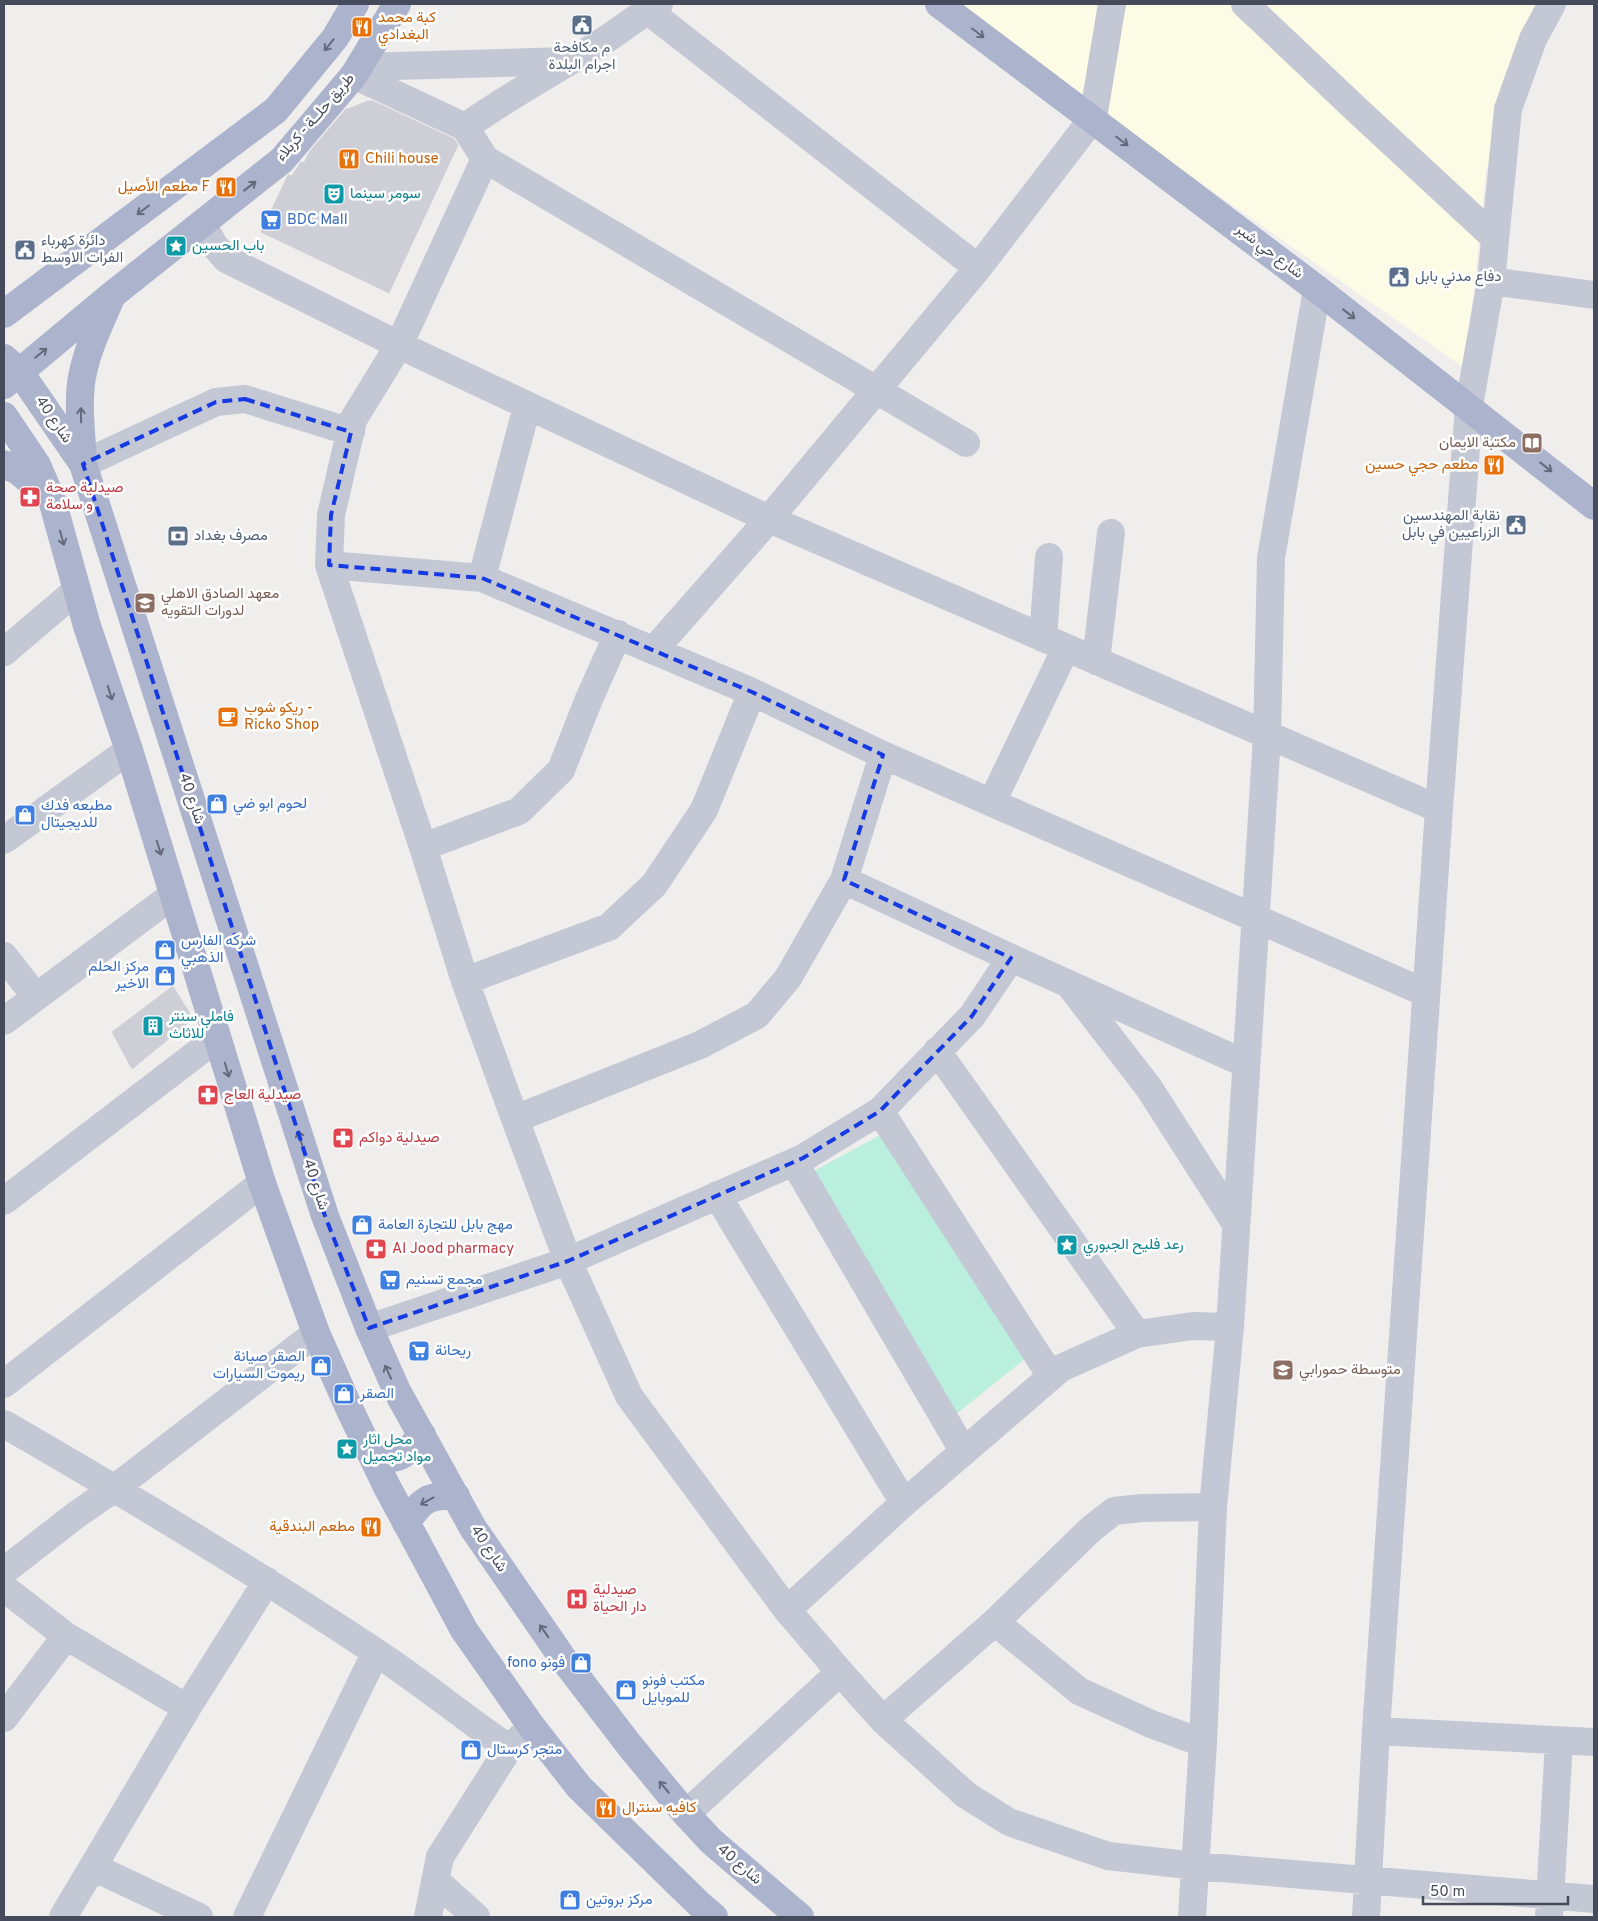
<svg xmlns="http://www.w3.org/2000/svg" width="1598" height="1921" font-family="Overpass,Vazirmatn,sans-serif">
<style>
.commercial{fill:#fcfbe6}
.green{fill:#baefdd}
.building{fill:#cdced6;stroke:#d1d2d9}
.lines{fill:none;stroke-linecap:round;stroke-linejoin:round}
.minor{stroke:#c4c8d5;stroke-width:28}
.major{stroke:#acb4cd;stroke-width:28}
.oneway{stroke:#646a7d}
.marked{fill:none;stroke:#1539e3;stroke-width:4;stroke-dasharray:10 6;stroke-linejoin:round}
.labels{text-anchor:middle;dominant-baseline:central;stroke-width:5;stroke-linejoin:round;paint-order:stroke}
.food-label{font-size:15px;fill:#c56008;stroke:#fff;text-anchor:start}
.service-label{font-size:15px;fill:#4e5e75;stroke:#fff;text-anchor:start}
.street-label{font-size:15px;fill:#454b5b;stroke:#fff}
.culture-label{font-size:15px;fill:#0d838f;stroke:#fff;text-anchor:start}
.shop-label{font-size:15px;fill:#366cbe;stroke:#fff;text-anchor:start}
.education-label{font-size:15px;fill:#785e54;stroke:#fff;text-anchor:start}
.health-label{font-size:15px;fill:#be3a42;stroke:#fff;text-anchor:start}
</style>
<rect width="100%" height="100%" fill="#f0eeed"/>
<path class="commercial" d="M946,4H1549L1486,170L1466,369Z"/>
<path class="green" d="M882,1134L1026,1358L955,1415L812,1172Z"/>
<path class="building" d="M368,101H373L454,139L458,145L389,293L261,232L288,175L292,176L301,162L304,163L310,151L346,109H348Z
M173,986L193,1019L132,1069L112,1032Z"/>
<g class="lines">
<path class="minor" d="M1245,4L1357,110L1495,238
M647,10L978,268
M359,67L568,61
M354,75L465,127L485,159L966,443
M465,127C509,96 556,70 602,42C621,30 639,15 659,4
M485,159L399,345L353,420L331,515L329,565L423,847L465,981L515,1119L568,1261L629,1396L787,1610L840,1672L883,1720L966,1795L1009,1822L1108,1856L1196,1866L1594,1899
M202,224L214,245L226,259L399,345L769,519L1439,809
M1491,281L1594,295
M83,464L216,402L245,399L351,432
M329,565L482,578L752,692L883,755L1426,993
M482,578L527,406
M1043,638L1049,557
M654,650L769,519L978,268L1093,118L1112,4
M4,652L77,590
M1096,661L1111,533
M992,802L1066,648
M4,840L129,750
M423,847L519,811L561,770L589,699L618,634
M844,880L1011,958L1246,1064
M4,956L36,997
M465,981L609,927L654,885L704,810L752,692
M1071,987L1149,1088L1236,1224
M4,1021L173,895
M937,1051L1137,1334
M880,1111L1051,1376
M515,1119L700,1045L757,1015L788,978L844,880L883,755
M794,1162L964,1452
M717,1195L904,1503
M4,1201L217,1038
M369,1328L568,1261L803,1158L880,1111L972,1016L1011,958
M4,1384L262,1183
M4,1424C129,1496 253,1571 374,1651C420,1681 463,1717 509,1748L532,1727
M4,1571L76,1515L115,1488L316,1333
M4,1588L66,1636L187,1708
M787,1610L904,1503L1061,1368L1137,1334L1193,1326L1230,1327
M995,1622L1079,1691L1151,1724L1203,1743
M4,1718L66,1636
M883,1720L995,1622L1091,1529L1114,1511L1142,1508L1213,1507
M1376,1731L1594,1742
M686,1814L840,1672
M93,1867L199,1917
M435,1880L476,1917
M63,1917L187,1708L267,1581
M247,1917L376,1652
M428,1917L440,1857L509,1748
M1192,1917L1203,1743L1213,1507L1230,1327L1267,736L1271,558L1317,289
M1366,1917L1376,1731L1439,809L1469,406L1491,281L1508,109L1533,39L1552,4
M1549,1917L1559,1741"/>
<path class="major" d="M939,4L1317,289L1594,506
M4,314L276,110L335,38L355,4
M4,358L19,371L83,464L325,1216L369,1328L397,1391L473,1528L564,1660L630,1746L686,1814L711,1841L800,1917
M4,385L112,295L282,160L354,75L397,4
M4,416L37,465L52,500L87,626L129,750L262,1183L316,1333L350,1410L386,1485L464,1630L532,1727L579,1787L701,1906L714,1917
M4,464L18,471L47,495
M83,464C82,436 77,405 82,377C87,350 99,325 110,300
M374,1459C404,1459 403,1456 422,1435
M406,1523C421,1501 428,1494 456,1496"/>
</g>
<defs><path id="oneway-shaft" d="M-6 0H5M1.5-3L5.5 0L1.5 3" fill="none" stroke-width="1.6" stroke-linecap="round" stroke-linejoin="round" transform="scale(1.25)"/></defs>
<g class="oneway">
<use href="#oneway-shaft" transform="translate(978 33) rotate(37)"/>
<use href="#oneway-shaft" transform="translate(329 45) rotate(129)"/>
<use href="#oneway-shaft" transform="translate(1122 141) rotate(37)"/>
<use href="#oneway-shaft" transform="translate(250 186) rotate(-38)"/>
<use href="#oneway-shaft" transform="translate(143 210) rotate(143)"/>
<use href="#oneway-shaft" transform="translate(1349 314) rotate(38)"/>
<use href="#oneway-shaft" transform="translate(41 353) rotate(-39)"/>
<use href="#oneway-shaft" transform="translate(81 415) rotate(-91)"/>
<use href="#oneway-shaft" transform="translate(1546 467) rotate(38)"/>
<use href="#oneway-shaft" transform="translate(62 538) rotate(74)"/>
<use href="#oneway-shaft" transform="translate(110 693) rotate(72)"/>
<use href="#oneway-shaft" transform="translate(159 848) rotate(73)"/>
<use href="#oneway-shaft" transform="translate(227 1070) rotate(73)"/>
<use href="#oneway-shaft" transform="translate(300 1138) rotate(-107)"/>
<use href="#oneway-shaft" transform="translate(388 1372) rotate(-115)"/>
<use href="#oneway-shaft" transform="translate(427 1501) rotate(151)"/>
<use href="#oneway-shaft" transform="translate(544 1631) rotate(-125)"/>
<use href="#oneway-shaft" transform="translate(664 1787) rotate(-130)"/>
</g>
<path class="marked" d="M245,399L351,432L331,515L329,565L482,578L752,692L883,755L844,880L1011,958L972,1016L880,1111L803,1158L568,1261L369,1328L325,1216L83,464L216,402Z"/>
<defs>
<g id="civic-square" transform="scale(1.125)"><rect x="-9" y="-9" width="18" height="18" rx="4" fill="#5c6f8a" stroke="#fff"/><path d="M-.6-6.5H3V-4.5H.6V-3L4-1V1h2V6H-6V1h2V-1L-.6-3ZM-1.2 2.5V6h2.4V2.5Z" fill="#fff"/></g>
<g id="restaurant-square" transform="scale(1.125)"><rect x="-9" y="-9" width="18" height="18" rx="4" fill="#e8710a" stroke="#fff"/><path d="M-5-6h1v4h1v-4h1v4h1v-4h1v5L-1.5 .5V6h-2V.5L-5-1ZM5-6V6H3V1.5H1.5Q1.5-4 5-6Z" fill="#fff"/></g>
<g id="theatre-square" transform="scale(1.125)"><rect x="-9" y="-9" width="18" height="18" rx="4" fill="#0f9aa8" stroke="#fff"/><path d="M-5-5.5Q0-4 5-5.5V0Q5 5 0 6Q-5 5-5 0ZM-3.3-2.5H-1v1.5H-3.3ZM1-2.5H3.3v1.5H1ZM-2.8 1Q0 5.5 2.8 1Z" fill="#fff"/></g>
<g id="supermarket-square" transform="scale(1.125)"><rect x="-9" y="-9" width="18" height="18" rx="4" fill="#3f7fe0" stroke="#fff"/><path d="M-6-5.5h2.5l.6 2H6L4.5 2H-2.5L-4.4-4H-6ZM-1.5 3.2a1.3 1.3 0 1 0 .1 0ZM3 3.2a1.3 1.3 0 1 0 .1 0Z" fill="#fff"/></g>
<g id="sight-square" transform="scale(1.125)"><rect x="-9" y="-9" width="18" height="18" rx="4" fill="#0f9aa8" stroke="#fff"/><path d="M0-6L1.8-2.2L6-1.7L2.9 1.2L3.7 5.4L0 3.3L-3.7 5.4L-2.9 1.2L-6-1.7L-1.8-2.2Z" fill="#fff"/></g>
<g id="library-square" transform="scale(1.125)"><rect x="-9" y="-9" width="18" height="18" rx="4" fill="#8d6e63" stroke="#fff"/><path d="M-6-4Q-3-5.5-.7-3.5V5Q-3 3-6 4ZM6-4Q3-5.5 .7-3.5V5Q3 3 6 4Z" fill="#fff"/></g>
<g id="pharmacy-square" transform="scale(1.125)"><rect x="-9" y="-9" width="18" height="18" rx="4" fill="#e0444e" stroke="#fff"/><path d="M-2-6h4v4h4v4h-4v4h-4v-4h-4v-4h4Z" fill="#fff"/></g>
<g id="bank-square" transform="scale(1.125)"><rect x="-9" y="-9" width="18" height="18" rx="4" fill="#5c6f8a" stroke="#fff"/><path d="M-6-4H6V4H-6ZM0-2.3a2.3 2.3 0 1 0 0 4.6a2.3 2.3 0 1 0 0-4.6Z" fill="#fff"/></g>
<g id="school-square" transform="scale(1.125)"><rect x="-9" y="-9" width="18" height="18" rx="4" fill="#8d6e63" stroke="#fff"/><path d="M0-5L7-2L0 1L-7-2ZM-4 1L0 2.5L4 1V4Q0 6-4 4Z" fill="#fff"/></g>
<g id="cafe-square" transform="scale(1.125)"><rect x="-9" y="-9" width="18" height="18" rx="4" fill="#e8710a" stroke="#fff"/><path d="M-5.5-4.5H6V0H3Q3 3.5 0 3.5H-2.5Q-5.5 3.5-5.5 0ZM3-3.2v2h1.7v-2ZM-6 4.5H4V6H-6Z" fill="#fff"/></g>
<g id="shop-square" transform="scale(1.125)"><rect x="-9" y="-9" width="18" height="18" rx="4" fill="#3f7fe0" stroke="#fff"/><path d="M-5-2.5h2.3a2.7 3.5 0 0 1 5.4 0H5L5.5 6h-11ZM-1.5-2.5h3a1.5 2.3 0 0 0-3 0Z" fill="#fff"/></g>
<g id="building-square" transform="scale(1.125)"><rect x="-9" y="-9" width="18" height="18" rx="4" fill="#0f9aa8" stroke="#fff"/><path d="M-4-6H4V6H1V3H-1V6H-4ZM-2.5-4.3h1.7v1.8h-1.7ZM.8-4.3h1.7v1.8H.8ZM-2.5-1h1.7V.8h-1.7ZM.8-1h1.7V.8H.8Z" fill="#fff"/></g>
<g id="hospital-square" transform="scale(1.125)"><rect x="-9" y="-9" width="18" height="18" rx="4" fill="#e0444e" stroke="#fff"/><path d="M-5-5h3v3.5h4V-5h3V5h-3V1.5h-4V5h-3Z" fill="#fff"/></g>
</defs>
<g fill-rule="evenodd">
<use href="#civic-square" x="582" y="25"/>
<use href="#restaurant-square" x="362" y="27"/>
<use href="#restaurant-square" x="349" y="159"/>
<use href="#restaurant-square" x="226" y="187"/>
<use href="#theatre-square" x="334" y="194"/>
<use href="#supermarket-square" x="271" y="220"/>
<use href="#sight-square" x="176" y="246"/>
<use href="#civic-square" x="25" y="250"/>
<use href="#civic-square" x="1399" y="277"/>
<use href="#library-square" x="1532" y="443"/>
<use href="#restaurant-square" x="1494" y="465"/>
<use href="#pharmacy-square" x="30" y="497"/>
<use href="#civic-square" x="1516" y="525"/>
<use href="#bank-square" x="178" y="536"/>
<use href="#school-square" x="145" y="603"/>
<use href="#cafe-square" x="228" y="717"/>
<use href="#shop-square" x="217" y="804"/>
<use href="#shop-square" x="25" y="815"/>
<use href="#shop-square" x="165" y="950"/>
<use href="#shop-square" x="165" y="976"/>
<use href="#building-square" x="153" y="1026"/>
<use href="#pharmacy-square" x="208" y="1095"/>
<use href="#pharmacy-square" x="343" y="1138"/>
<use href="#shop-square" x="362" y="1225"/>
<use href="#sight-square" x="1067" y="1245"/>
<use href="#pharmacy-square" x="376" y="1249"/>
<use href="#supermarket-square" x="390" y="1280"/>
<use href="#supermarket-square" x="419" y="1351"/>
<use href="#shop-square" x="321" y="1366"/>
<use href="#school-square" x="1283" y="1370"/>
<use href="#shop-square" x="344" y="1394"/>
<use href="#sight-square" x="347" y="1449"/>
<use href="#restaurant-square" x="371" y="1527"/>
<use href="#hospital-square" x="577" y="1599"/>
<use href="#shop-square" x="581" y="1663"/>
<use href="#shop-square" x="626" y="1690"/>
<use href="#shop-square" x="471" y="1750"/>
<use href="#restaurant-square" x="606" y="1808"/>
<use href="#shop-square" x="570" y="1900"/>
</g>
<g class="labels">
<g class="food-label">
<text x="378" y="18">كبة محمد<tspan x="378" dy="17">البغدادي</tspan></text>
<text x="365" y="159">Chili house</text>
<text x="210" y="187" text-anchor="end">مطعم الأصيل F</text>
<text x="1478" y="465" text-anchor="end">مطعم حجي حسين</text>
<text x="244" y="708">ريكو شوب -<tspan x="244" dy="17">Ricko Shop</tspan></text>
<text x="355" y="1527" text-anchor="end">مطعم البندقية</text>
<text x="622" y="1808">كافيه سنترال</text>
</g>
<g class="service-label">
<text x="582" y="48" text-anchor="middle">م مكافحة<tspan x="582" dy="17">اجرام البلدة</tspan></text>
<text x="41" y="241">دائرة كهرباء<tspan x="41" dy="17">الفرات الاوسط</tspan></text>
<text x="1415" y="277">دفاع مدني بابل</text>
<text x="1500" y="516" text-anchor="end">نقابة المهندسين<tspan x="1500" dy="17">الزراعيين في بابل</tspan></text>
<text x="194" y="536">مصرف بغداد</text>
</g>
<g class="street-label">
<text transform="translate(316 118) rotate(-49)">طريق حلــة - كربلاء</text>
<text transform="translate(1269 252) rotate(37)">شارع حي شبر</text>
<text transform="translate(53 420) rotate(56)">شارع 40</text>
<text transform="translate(191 799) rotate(72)">شارع 40</text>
<text transform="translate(315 1185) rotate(72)">شارع 40</text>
<text transform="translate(488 1549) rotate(56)">شارع 40</text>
<text transform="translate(739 1865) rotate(41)">شارع 40</text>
</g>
<g class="culture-label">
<text x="350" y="194">سومر سينما</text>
<text x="192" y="246">باب الحسين</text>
<text x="169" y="1017">فاملي سنتر<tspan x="169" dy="17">للاثاث</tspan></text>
<text x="1083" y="1245">رعد فليح الجبوري</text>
<text x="363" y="1440">محل اثار<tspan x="363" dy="17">مواد تجميل</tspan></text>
</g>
<g class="shop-label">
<text x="287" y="220">BDC Mall</text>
<text x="233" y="804">لحوم ابو ضي</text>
<text x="41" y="806">مطبعه فدك<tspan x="41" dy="17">للديجيتال</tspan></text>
<text x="181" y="941">شركه الفارس<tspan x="181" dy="17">الذهبي</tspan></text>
<text x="149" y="967" text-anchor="end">مركز الحلم<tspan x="149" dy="17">الاخير</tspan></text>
<text x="378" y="1225">مهج بابل للتجارة العامة</text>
<text x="406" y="1280">مجمع تسنيم</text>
<text x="435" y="1351">ريحانة</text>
<text x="305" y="1357" text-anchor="end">الصقر صيانة<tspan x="305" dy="17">ريموت السيارات</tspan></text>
<text x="360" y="1394">الصقر</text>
<text x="565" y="1663" text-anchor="end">fono فونو</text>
<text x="642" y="1681">مكتب فونو<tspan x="642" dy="17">للموبايل</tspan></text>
<text x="487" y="1750">متجر كرستال</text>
<text x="586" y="1900">مركز بروتين</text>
</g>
<g class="education-label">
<text x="1516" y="443" text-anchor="end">مكتبة الايمان</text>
<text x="161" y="594">معهد الصادق الاهلي<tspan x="161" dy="17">لدورات التقويه</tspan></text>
<text x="1299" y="1370">متوسطة حمورابي</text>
</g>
<g class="health-label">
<text x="46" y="488">صيدلية صحة<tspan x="46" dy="17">و سلامة</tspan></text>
<text x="224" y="1095">صيدلية العاج</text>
<text x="359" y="1138">صيدلية دواكم</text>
<text x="392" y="1249">Al Jood pharmacy</text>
<text x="593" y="1590">صيدلية<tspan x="593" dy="17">دار الحياة</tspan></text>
</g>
</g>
<rect width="1598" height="1921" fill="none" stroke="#454b5b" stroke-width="10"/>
<path d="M1423 1896v8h145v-8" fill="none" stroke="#454b5b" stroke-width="2.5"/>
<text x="1430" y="1896" font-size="15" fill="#454b5b" stroke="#ffffff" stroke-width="4" paint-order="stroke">50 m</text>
</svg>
